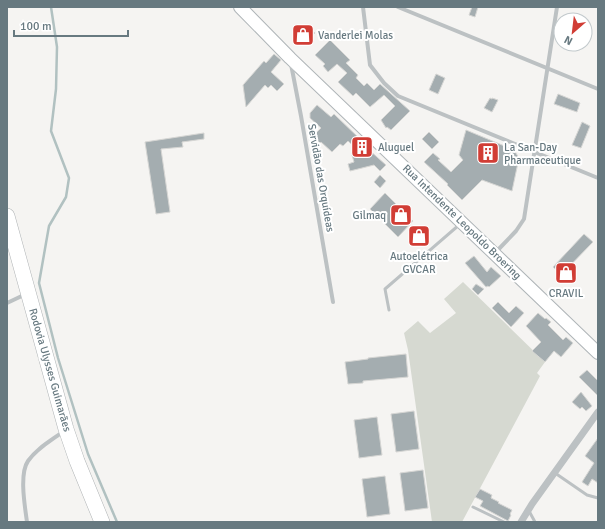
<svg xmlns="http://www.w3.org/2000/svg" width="605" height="529" font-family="Signika,sans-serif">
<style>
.green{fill:#d6d9d1}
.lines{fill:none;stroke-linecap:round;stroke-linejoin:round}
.stream{stroke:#b1c1c1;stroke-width:2.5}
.building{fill:#a4adb0;stroke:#d6d6d4}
.secondary-casing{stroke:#afb5b8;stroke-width:14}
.trunk-casing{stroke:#b0b4b6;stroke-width:16}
.service{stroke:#bcc1c3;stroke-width:3}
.minor{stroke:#bcc1c3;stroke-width:4}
.tertiary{stroke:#bcc1c3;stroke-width:7}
.secondary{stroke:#fff;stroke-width:12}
.trunk{stroke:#fff;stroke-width:15}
.labels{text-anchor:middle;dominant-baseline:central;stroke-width:4;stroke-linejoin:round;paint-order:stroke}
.poi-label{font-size:11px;fill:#677980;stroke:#fff;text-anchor:start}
.street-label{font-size:11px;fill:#677980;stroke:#fff}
</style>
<rect width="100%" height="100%" fill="#f5f4f2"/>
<path class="green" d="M463,282L545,362L537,373L540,376L462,522H432L408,350L404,333L418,321L430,333L456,313L444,299Z"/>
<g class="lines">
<path class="stream" d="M51,7L57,47L56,89L51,131L69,178L66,197L49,226L39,283L58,358L88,454L117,522"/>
</g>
<path class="building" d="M472,7H478L475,17L469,15Z
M306,24L315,33L304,42L296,33Z
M330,40L350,60L346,63L358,75L356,78L364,86L367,83L374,90L380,84L410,111L391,130L387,127L386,128L381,120L395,106L384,95L370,107L356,93L353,96L338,82L347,73L337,64L328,72L323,66L325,64L315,55Z
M274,54L281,60L271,72L284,84L277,91L271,85L268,88L265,85L246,107L243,85L264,61L266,63Z
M436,74L445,78L438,94L429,90Z
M558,94L580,103L577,112L554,104Z
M490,98L492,99V98L498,100L492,112L484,108Z
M317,105L331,117L334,114L361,140V139L370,147L368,149L386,165L380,171L374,165L350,171L348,164L354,162L352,155L361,153L348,141L343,146L340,144L332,152L321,142L320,143L313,136L321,128L310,118V113Z
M582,122L590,126L581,148L572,145Z
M466,130L514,150L519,158L512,191L482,180L462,200L447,185L448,184L424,162L433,153L440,159L438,160L451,172L463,160L459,155Z
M429,132L439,142L432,149L422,139Z
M204,133V139L182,142L183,147L161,149L170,212L156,214L145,142Z
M380,175L386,181L380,188L374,182Z
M385,193L413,221L398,237L370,209Z
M584,234L593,242L561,275L553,267Z
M474,256L487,272L491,267L501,276L489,287L488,286L486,287L465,263Z
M476,284L484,289L478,295L472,289Z
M498,302L509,313L516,306L524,313L511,327L492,308Z
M538,313L545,319L546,318L551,322L548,325L563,340L566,337L573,343L561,357L554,351L545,362L532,351L541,342L526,326Z
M406,354L408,377L363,381V383L348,384L345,362L368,359V358Z
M587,370L598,381V396L579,377Z
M581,392L592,406L586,411L582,407L580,409L572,402Z
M414,411L419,449L396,452L391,414Z
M377,417L382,455L359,458L354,420Z
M598,438V483L592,479L588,486L582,482L594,463L585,456Z
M423,470L428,508L405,511L400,473Z
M385,476L390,514L367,517L362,479Z
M480,489L492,495L491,498L499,502L498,503L512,510L510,514L511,515L508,521L480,506L483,501L475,497Z"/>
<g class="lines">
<g class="secondary-casing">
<path id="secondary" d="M240,7L290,58L598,353"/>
</g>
<g class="trunk-casing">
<path id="trunk" d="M7,216L66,429L77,461L102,522"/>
</g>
<path class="service" d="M389,310L385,289L459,225
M555,473L587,495L598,498
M473,507L504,522
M529,511L535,522"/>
<path class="minor" d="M363,7L370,65L384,83L398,96L598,178
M398,7L598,89
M291,64L301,116L333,302
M495,253L516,231L524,219L557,7
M7,303L26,294
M27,522C25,507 19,474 28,461C37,448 52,440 64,431"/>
<path class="tertiary" d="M521,522L532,504L598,412"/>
<use href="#secondary" class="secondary"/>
<use href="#trunk" class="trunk"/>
</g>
<defs>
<g id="shop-square" transform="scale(1.15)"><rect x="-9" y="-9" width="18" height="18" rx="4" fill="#d13d35" stroke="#fff"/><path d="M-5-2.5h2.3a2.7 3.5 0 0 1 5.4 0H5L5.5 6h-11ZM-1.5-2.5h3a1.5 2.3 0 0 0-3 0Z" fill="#fff"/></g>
<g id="building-square" transform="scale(1.15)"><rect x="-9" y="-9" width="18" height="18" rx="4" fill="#d13d35" stroke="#fff"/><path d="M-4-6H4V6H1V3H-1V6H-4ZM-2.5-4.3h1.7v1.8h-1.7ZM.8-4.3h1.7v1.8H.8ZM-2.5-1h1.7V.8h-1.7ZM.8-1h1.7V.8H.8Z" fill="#fff"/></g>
</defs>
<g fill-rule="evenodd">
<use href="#shop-square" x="303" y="35"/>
<use href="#building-square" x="362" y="147"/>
<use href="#building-square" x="488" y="153"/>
<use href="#shop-square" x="401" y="215"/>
<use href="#shop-square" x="419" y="236"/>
<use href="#shop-square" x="566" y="273"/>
</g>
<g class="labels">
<g class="poi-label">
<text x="318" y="35">Vanderlei Molas</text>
<text x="378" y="147">Aluguel</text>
<text x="504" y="147">La San-Day<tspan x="504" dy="13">Pharmaceutique</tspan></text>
<text x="386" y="215" text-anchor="end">Gilmaq</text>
<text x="419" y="256" text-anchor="middle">Autoelétrica<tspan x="419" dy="13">GVCAR</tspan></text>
<text x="566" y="293" text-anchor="middle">CRAVIL</text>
</g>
<g class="street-label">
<text transform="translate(321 178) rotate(80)">Servidão das Orquídeas</text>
<text transform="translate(462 222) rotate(44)">Rua Intendente Leopoldo Broering</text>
<text transform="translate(50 370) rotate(74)">Rodovia Ulysses Guimarães</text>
</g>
</g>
<rect width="605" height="529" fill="none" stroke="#677980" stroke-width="16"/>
<g transform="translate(573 32) rotate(208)"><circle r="19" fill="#ffffff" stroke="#c2c9cc"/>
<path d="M0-3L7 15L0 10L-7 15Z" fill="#d13d35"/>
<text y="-6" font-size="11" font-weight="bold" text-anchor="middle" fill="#677980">N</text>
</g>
<path d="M14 30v6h114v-6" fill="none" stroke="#677980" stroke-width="2"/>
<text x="20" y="30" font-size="12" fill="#677980" stroke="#ffffff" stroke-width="3" paint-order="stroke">100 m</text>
</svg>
